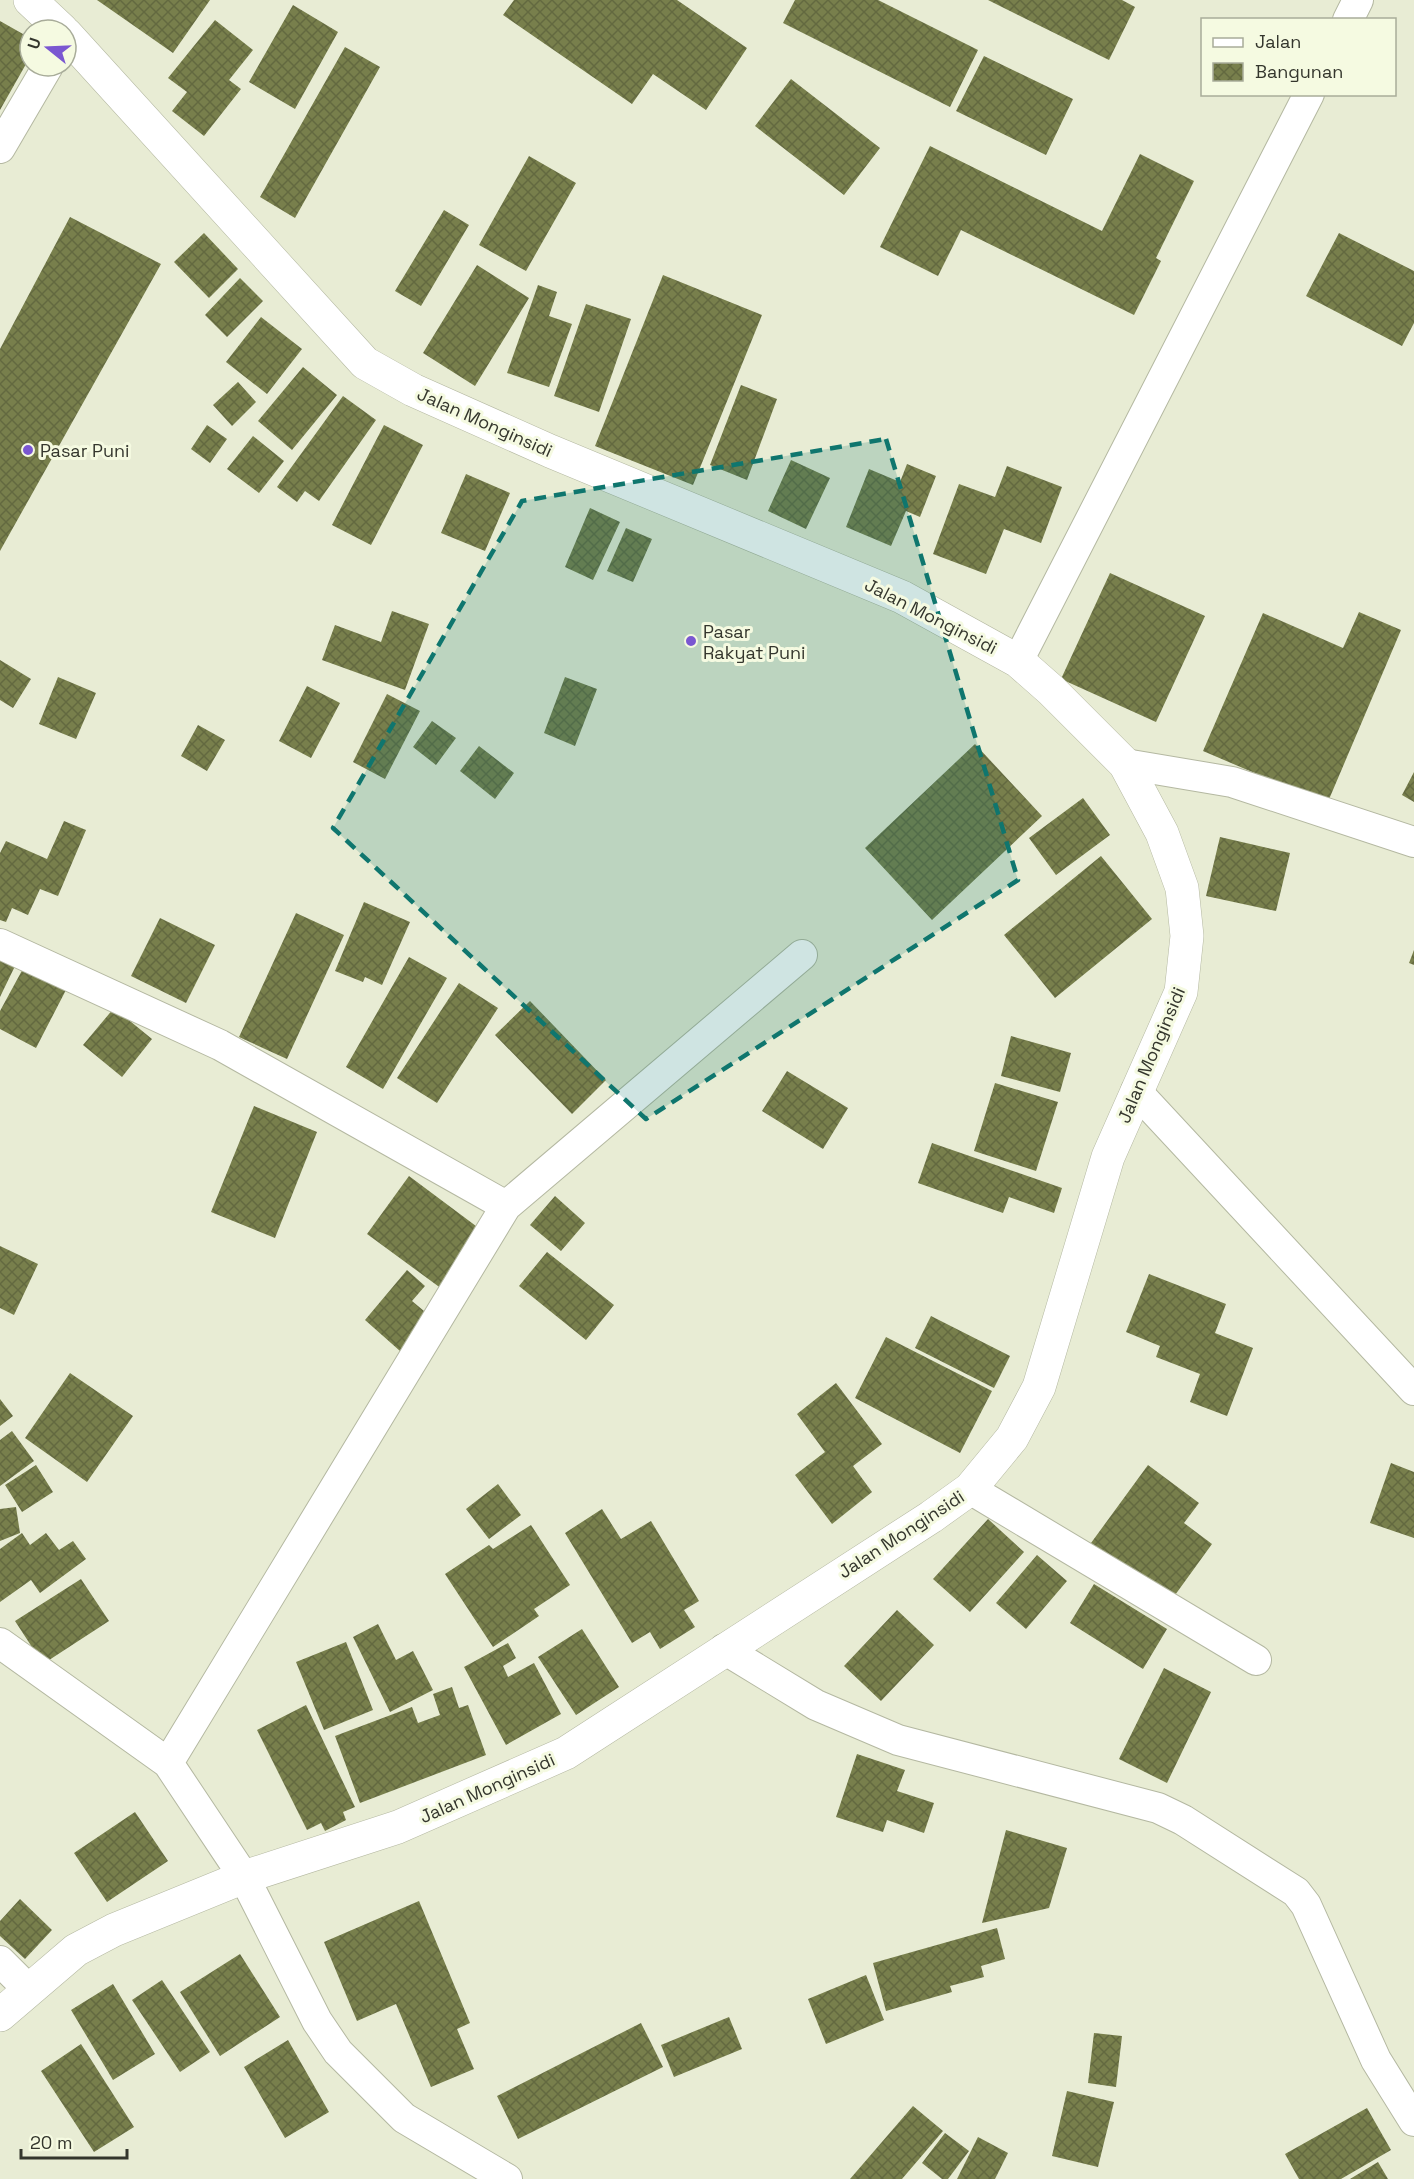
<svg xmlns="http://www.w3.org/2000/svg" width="1414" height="2179" font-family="'Space Grotesk',sans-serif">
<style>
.building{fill:url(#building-cross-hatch)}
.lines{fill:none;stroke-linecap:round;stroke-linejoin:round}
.street-casing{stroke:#b4b8a1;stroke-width:32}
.secondary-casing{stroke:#b4b8a1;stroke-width:34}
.street{stroke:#fff;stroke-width:30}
.secondary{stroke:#fff;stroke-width:33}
.marked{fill:#0f766e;fill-opacity:0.2;stroke:#0f766e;stroke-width:4.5;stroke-dasharray:12 8;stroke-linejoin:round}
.poi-dot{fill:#7a57d1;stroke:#f5fae1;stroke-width:2}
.labels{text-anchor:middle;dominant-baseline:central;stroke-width:6;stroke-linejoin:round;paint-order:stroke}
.street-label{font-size:18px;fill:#34362d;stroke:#f5fae1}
.poi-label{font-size:18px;fill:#34362d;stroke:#f5fae1;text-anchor:start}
</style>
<defs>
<pattern id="building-cross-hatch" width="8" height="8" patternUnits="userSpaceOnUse" patternTransform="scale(1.5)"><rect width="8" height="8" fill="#787f4c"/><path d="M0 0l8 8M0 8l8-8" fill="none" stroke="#636940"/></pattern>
</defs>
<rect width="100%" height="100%" fill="#e8ecd4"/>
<path class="building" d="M97,0H210L173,53Z
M514,0H677L747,48L706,110L653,74L632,104L503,15Z
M795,0H878L978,50L950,107L783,23Z
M988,0H1122L1135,7L1109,60Z
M293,5L338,32L295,109L249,82Z
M215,20L253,50L229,80L241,89L204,136L172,111L187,92L168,78Z
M0,21L30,38V57L0,110Z
M345,47L380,67L295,218L260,197Z
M984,56L1073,99L1046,155L956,111Z
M791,79L880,148L844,195L755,126Z
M930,146L1102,231L1140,154L1194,181L1156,258L1161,261L1134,315L961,230L938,276L880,247Z
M529,156L576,183L526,271L479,245Z
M444,210L469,225L421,306L395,291Z
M70,217L161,264L0,551V349Z
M204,233L238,269L209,298L174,262Z
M1339,233L1414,271V323L1402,346L1306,296Z
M477,265L529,298L475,386L423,353Z
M663,275L762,315L693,485L595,446Z
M240,278L263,301L227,337L205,315Z
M538,285L557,292L549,316L572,324L549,387L507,373Z
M586,304L631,319L599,412L554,396Z
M261,317L302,349L267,394L226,362Z
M303,367L337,395L292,450L258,421Z
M238,382L256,402L232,426L213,405Z
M741,385L777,399L747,480L710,465Z
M343,396L376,420L319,501L305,491L297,502L277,487Z
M207,425L227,439L210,463L191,449Z
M384,425L423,445L371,545L332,525Z
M253,436L284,461L259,493L227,469Z
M791,460L830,478L806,529L768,511Z
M907,464L936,476L920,517L906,511L891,546L846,527L869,469L900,482Z
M1007,466L1062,487L1041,543L1004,529L986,574L933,554L959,484L995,497Z
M466,474L510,493L485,551L441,533Z
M590,508L620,522L593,580L565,567Z
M626,528L652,539L633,582L607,571Z
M1110,573L1205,616L1156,722L1061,679Z
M392,611L429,624L405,690L322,660L335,625L381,642Z
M1359,612L1401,630L1327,804L1203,751L1263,613L1343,648Z
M0,660L31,679L13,708L0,700Z
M58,677L96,693L76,739L39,724Z
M565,677L597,689L575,746L544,733Z
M307,686L340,703L311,758L279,741Z
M387,694L420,711L385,779L353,762Z
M432,721L456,738L436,765L413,747Z
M198,725L225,740L207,771L181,756Z
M975,744L1042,816L932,920L865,848Z
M479,746L514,773L495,799L460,771Z
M1414,772V802L1402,795Z
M1083,798L1110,835L1056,875L1029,838Z
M64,821L86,830L58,896L40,889L28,915L12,908L6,922L0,920V853L6,841L47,859Z
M1220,837L1290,853L1276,911L1206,896Z
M1101,856L1152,919L1055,998L1004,935Z
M364,902L410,922L382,985L365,977L363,982L335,971Z
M296,913L344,935L287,1059L239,1037Z
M160,918L215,945L186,1003L131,976Z
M1414,950V965L1409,963Z
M0,956L16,964L0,997Z
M409,957L447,978L383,1089L346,1067Z
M25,965L67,988L36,1048L0,1029V1011Z
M459,983L498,1008L437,1103L397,1078Z
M530,1001L606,1080L572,1114L495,1035Z
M114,1008L152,1039L122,1077L83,1045Z
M1011,1036L1071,1053L1060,1092L1001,1076Z
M787,1071L848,1108L823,1149L762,1111Z
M995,1083L1058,1102L1036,1171L974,1151Z
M254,1106L317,1132L275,1238L211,1212Z
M932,1143L1062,1188L1054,1213L1009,1197L1003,1213L918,1183Z
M409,1176L484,1232L442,1289L367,1234Z
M555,1196L585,1223L561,1251L530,1225Z
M0,1246L38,1264L14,1315L0,1308Z
M547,1252L614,1305L586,1340L519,1286Z
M407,1270L425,1286L412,1301L430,1316L400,1351L365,1320Z
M1149,1274L1226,1304L1215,1333L1253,1348L1227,1416L1190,1402L1200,1374L1156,1357L1160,1346L1126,1332Z
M931,1316L1010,1356L994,1388L915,1348Z
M886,1337L992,1391L960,1453L855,1398Z
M70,1373L133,1416L87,1482L25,1438Z
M836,1383L882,1444L853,1466L872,1492L832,1524L795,1475L825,1452L797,1414Z
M0,1399L13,1416L0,1426Z
M12,1431L34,1461L0,1486V1440Z
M1391,1463L1414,1472V1538L1370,1523Z
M36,1465L53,1492L22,1512L5,1485Z
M1148,1465L1199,1503L1184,1523L1212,1544L1170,1602L1091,1543Z
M498,1484L521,1515L489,1539L466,1509Z
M16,1507L20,1533L0,1541V1509Z
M602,1509L621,1539L651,1521L699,1601L684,1610L695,1627L660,1649L650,1632L632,1643L565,1533Z
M988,1519L1024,1552L970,1612L933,1579Z
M531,1525L570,1585L534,1609L539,1616L493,1647L445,1574L489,1545L493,1549Z
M22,1533L30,1545L46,1533L59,1550L73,1541L86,1559L40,1593L31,1580L0,1602V1549Z
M1037,1555L1067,1581L1026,1629L996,1603Z
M81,1579L109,1621L43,1664L15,1621Z
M1094,1584L1167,1629L1143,1669L1070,1623Z
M897,1610L934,1645L881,1701L844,1666Z
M378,1624L396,1660L413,1651L433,1690L390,1712L353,1637Z
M582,1629L619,1687L576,1715L538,1657Z
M346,1642L373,1710L324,1730L296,1662Z
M508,1643L516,1658L503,1666L508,1677L534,1663L561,1714L506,1745L464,1667Z
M1164,1668L1211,1692L1167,1783L1119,1759Z
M452,1687L459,1708L468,1705L486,1755L360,1803L335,1736L412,1707L418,1723L440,1715L433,1694Z
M306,1705L355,1807L343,1812L346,1820L325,1831L321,1823L307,1830L257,1730Z
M857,1754L905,1770L897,1791L934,1803L924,1833L887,1820L883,1832L836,1817Z
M135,1812L168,1861L107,1902L74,1853Z
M1006,1830L1067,1848L1049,1908L982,1923Z
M20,1899L52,1930L25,1959L0,1936V1921Z
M419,1901L470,2023L457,2029L474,2069L431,2087L396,2004L357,2021L324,1942Z
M997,1928L1005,1959L981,1966L984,1977L950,1986L952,1992L886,2011L873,1963Z
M240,1954L280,2017L220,2056L180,1992Z
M866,1975L884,2020L826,2044L808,1999Z
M162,1980L210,2052L180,2072L132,2000Z
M113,1984L155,2054L113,2080L71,2010Z
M729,2017L742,2049L674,2077L661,2045Z
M641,2023L663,2067L518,2139L497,2096Z
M1094,2033L1122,2036L1116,2087L1088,2083Z
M288,2040L329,2112L285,2138L244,2067Z
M81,2044L134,2127L94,2152L41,2071Z
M1067,2091L1114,2102L1098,2167L1052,2156Z
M913,2106L943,2131L902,2179H850Z
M1367,2108L1391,2150L1341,2179H1299L1285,2154Z
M945,2133L969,2151L948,2179H942L922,2163Z
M978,2137L1008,2153L995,2179H957Z
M1378,2162L1388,2179H1350Z"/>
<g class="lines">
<g class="street-casing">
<path id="street" d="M1348,20L1358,0
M0,148L48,66
M1018,661L1309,94
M1125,764L1232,782L1414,842
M0,944L220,1045L506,1206
M1136,1091L1414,1390
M970,1489L1256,1660
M0,1643L168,1763L244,1877L317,2021L338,2052L404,2118L507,2179
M724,1649L816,1705L898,1740L1158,1808L1183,1820L1296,1892L1306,1905L1376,2060L1414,2121
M168,1763L506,1206L802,955
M0,1961L28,1989"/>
</g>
<g class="secondary-casing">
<path id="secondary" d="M30,0L62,30
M0,2015L76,1950L114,1930L244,1877L398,1827L566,1753L931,1517L970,1489L1012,1438L1039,1387L1108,1157L1181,992L1187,936L1182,888L1162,833L1125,764L1051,690L1018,661L902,597L550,451L413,390L365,363L66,34"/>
</g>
<use href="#street" class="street"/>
<use href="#secondary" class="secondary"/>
</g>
<path class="marked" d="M886,439L1018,880L646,1119L333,828L522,501Z"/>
<g class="poi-dot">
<circle cx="28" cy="450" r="6"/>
<circle cx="691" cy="641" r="6"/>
</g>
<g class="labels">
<g class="street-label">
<text transform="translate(485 422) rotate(24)">Jalan Monginsidi</text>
<text transform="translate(931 616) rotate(27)">Jalan Monginsidi</text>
<text transform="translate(1151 1055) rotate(-67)">Jalan Monginsidi</text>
<text transform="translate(901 1534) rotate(-33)">Jalan Monginsidi</text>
<text transform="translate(487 1788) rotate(-24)">Jalan Monginsidi</text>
</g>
<g class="poi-label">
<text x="40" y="450">Pasar Puni</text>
<text x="703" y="631">Pasar<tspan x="703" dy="21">Rakyat Puni</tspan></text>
</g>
</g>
<rect x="1201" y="18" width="195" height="78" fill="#f5fae1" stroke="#a8ac99" stroke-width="1.5"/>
<rect x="1213" y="38" width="30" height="9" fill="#ffffff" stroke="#a8ac99" stroke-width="1.5"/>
<text x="1255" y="48" font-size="18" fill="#34362d">Jalan</text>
<rect x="1213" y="63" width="30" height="18" fill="url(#building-cross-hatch)" stroke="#a8ac99" stroke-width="1.5"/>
<text x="1255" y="78" font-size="18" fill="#34362d">Bangunan</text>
<g transform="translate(48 48) rotate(288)"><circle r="28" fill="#f5fae1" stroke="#a8ac99" stroke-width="1.5"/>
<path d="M0-4.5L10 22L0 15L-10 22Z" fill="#7a57d1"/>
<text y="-9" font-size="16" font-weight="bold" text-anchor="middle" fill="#34362d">U</text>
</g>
<path d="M21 2149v9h106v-9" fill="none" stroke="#34362d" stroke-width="3"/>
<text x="30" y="2149" font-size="18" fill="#34362d" stroke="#f5fae1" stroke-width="4.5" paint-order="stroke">20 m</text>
</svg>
